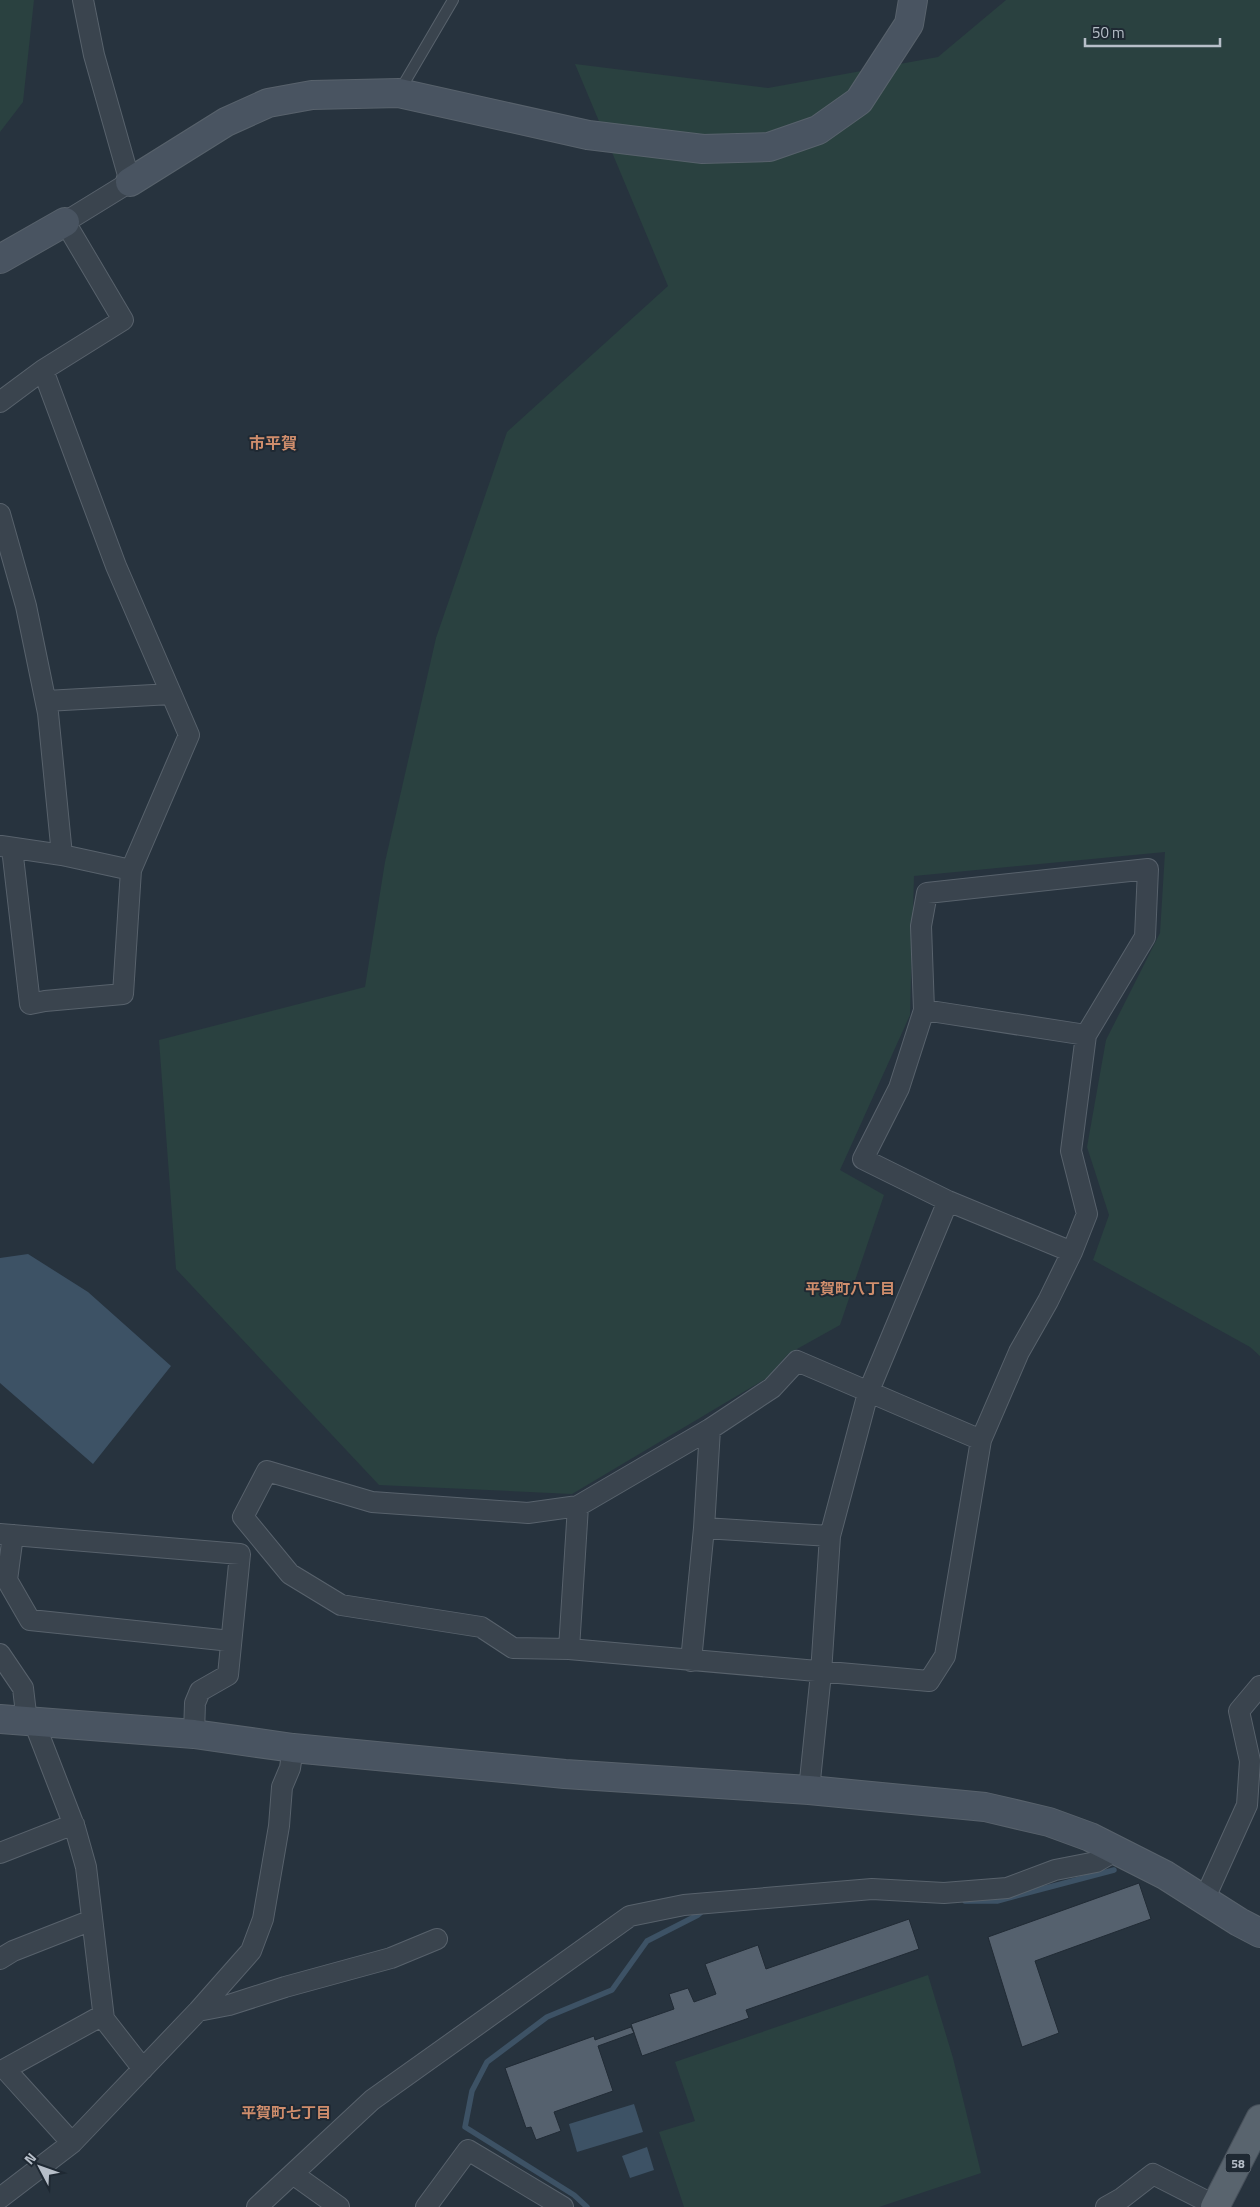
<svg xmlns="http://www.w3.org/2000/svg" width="1260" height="2207" font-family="'Titillium Web','Noto Sans JP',sans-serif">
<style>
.green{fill:#2a4140}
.water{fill:#3d5265}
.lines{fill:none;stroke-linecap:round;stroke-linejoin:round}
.stream{stroke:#3d5265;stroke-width:5.5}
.building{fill:#55616e;stroke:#212b35}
.lane-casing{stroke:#58626c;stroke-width:12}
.street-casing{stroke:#58626c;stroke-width:22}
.secondary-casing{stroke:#58626c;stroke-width:30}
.primary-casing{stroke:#47505a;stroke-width:30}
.lane{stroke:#3a444e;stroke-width:10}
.street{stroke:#3a444e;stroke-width:20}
.secondary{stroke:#495461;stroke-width:28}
.primary{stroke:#59646e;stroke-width:28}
.labels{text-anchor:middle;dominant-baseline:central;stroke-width:4;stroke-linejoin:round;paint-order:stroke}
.shield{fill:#1f2933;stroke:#89929c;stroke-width:1}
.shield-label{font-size:12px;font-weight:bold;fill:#b7bfc9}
.neighbourhood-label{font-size:15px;font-weight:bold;fill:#cf8d6c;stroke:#1f2933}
.quarter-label{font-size:16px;font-weight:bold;fill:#cf8d6c;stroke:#1f2933}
</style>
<rect width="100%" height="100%" fill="#27333e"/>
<path class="green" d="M0,0H34L23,102L0,132Z
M1006,0H1260V1356L1250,1347L1093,1260L1109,1215L1087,1147L1106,1040L1160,933L1165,852L914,876L910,1015L840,1170L884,1195L840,1325L788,1354L767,1378L572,1494L379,1485L176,1269L159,1040L365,987L385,862L436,638L507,432L668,286L575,64L768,88L938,57Z
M928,1975L953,2058L981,2173L879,2207H684L659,2132L695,2121L675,2062Z"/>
<path class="water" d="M28,1254L88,1292L171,1366L93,1464L0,1383V1258Z
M634,2104L643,2132L577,2152L569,2124Z
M647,2147L654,2170L630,2178L622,2156Z"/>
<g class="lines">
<path class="stream" d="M965,1901H997L1114,1870
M587,2207L574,2195L465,2127L472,2091L487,2062L547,2017L612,1990L647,1941L698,1915L705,1909"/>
</g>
<path class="building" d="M1139,1883L1151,1919L1035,1961L1059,2033L1022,2047L988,1937Z
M909,1919L919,1949L746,2010L749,2018L642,2056L631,2024L674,2009L669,1994L688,1988L694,2002L716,1994L705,1964L758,1945L766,1969Z
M631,2027L634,2033L598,2046L613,2091L554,2112L561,2131L536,2140L531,2127L526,2128L505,2068L594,2036L595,2040Z"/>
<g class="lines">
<g class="lane-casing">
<path id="lane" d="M399,92L453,0"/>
</g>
<g class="street-casing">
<path id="street" d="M0,402L43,370L123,320L65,222L130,182L94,55L83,0
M0,514L26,606L48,713L62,855
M46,701L171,694
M1,846L62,855L131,870
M12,848L30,1004L45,1001L123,994L131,870L189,735L116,566L43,370
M924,1010L1086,1035
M981,1440L797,1361L772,1388L710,1429L578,1506L528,1513L372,1502L267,1471L243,1517L290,1574L341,1605L481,1627L513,1648L569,1649L929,1681L945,1656L981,1440L1019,1352L1048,1301L1072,1252L1087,1214L1071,1151L1086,1035L1145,937L1148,869L927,893L921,926L924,1010L899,1088L863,1159L948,1201L1072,1252
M704,1528L830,1536
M0,1534L240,1554L228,1675L200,1691L195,1703L194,1734
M13,1535L7,1580L30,1620L231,1641
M569,1649L578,1506
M0,1654L23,1688L27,1722
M691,1661L704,1528L710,1429
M34,1722L75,1828L86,1867L104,2019L143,2069
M809,1790L821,1673L830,1536L868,1393L948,1201
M0,1853L74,1824
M1204,1900L1247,1805L1250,1761L1239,1711L1260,1686
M0,1959L13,1951L92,1920
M198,2011L229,2005L285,1987L391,1958L437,1939
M72,2143L5,2069L103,2015
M293,2174L339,2207
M0,2198L72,2143L198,2011L251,1951L263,1919L279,1826L282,1787L290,1768L293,1748
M257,2207L372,2100L630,1916L684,1905L872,1889L944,1893L1007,1888L1055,1870L1096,1862L1117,1850
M426,2207L468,2150L563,2207
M1106,2207L1122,2198L1153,2174L1216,2206"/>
</g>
<g class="secondary-casing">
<path id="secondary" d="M130,182L226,122L268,103L312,95L399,93L588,135L703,149L769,147L818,130L859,101L909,24L913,0
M0,259L65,222
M0,1719L194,1734L293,1748L565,1774L809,1790L985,1807L1049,1822L1090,1837L1165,1875L1239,1922L1260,1933"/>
</g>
<g class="primary-casing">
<path id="primary" d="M1215,2207L1260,2119"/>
</g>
<use href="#lane" class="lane"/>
<use href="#street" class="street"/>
<use href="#secondary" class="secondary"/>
<use href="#primary" class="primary"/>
</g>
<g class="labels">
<rect class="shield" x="1225.5" y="2153.5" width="25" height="19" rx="4"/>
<g class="shield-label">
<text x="1238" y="2163">58</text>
</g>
<g class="neighbourhood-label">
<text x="850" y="1288">平賀町八丁目</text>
<text x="286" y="2112">平賀町七丁目</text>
</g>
<g class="quarter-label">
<text x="273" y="443">市平賀</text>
</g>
</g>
<g transform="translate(40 2167) rotate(311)" stroke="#1f2933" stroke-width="4" paint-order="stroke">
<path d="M0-4L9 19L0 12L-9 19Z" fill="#b7bfc9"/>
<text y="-8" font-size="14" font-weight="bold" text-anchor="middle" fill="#b7bfc9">N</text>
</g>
<path d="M1085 38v8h135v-8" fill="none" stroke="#b7bfc9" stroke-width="2.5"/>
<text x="1092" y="38" font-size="15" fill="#b7bfc9" stroke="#1f2933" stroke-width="4" paint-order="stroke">50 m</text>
</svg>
